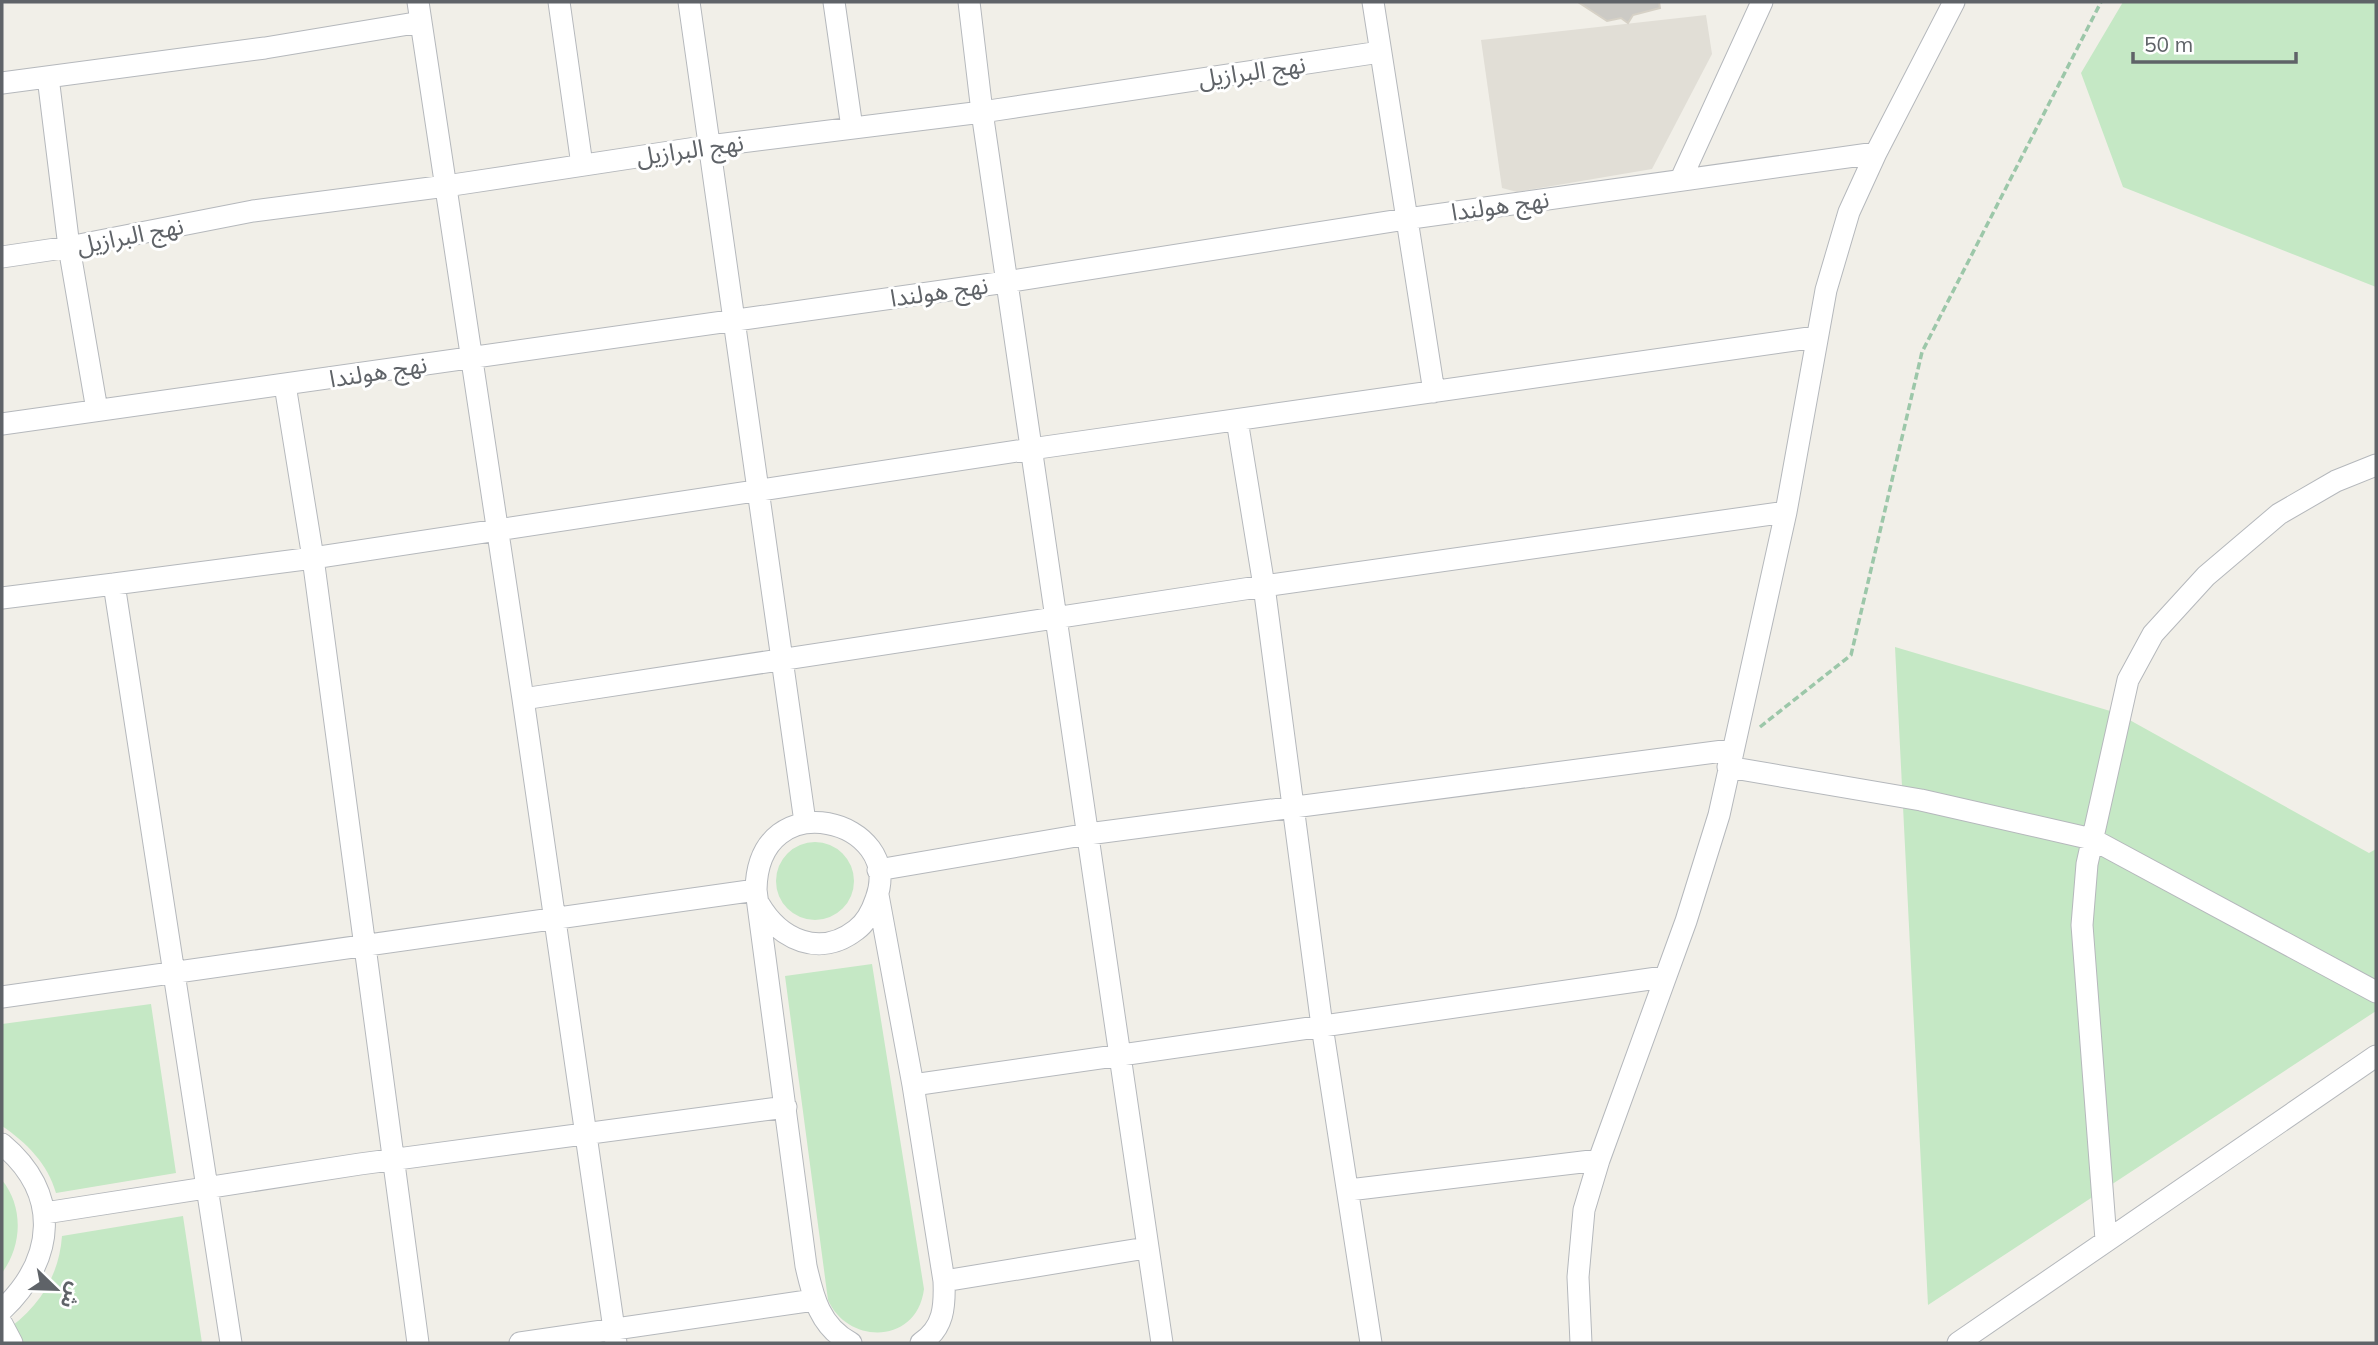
<svg xmlns="http://www.w3.org/2000/svg" width="2378" height="1345" font-family="Mulish,'Noto Sans Arabic',sans-serif">
<style>
.education{fill:#e1ded6}
.green{fill:#c5e8c5}
.building{fill:#cccac5;stroke:#d6d1c6;stroke-width:2}
.lines{fill:none;stroke-linecap:round;stroke-linejoin:round}
.minor-casing{stroke:#b5b8bc;stroke-width:23}
.path{stroke:#9cc7a9;stroke-width:3.5;stroke-dasharray:7 3.5;stroke-linecap:butt}
.minor{stroke:#fff;stroke-width:21}
.labels{text-anchor:middle;dominant-baseline:central;stroke-width:6;stroke-linejoin:round;paint-order:stroke}
.street-label{font-size:24px;fill:#5f6368;stroke:#fff}
</style>
<rect width="100%" height="100%" fill="#f1efe8"/>
<path class="education" d="M1706,15L1712,54L1652,169L1517,192L1502,188L1481,40Z"/>
<path class="green" d="M2123,2H2376V287L2123,187L2081,73Z
M1895,647L2117,713L2369,853L2376,849V1011L1928,1305Z
M776 881a39 39 0 1 1 78 0a39 39 0 1 1-78 0Z
M872,964L924,1289C917,1345 848,1345 828,1300L785,976Z
M151,1004L176,1173L56,1193C48,1164 26,1142 2,1126V1024Z
M2,1180C24,1207 22,1246 2,1273Z
M183,1216L202,1343H2V1333C37,1310 59,1278 62,1236Z"/>
<path class="building" d="M1578,2H1659L1660,8L1633,15L1628,23L1621,18L1607,21Z"/>
<g class="lines">
<g class="minor-casing">
<path id="minor" d="M418,2L523,699
M559,2L582,165
M689,2L805,822
M834,2L852,128
M969,2L982,112L1162,1343
M1373,2L1434,392
M48,77L69,247L97,410
M2,83L265,48L421,22
M1681,179L1762,2
M2,257L69,247L253,211L446,186L709,146L982,112L1380,52
M285,385L313,558L418,1343
M1237,420L1264,586L1322,1026L1371,1343
M2,424L1006,282L1406,219L1876,153
M2,598L114,584
M1728,767L1921,800L2092,839L2376,992
M878,870L1088,834L1731,750
M878,895L913,1085L1664,977
M759,904C780,940 820,958 856,930C867,922 872,911 876,899C906,820 758,780 756,890L806,1266C813,1297 820,1327 851,1343
M2,997L756,890
M913,1085L944,1281C945,1306 944,1328 921,1343
M2,1144C61,1193 56,1259 2,1310
M1349,1190L1599,1160
M45,1213L360,1164L786,1107
M2106,1240L2082,925L2087,864L2128,680L2153,634L2206,576L2279,514L2336,481L2376,465
M944,1281L1146,1248
M2,1324L12,1343
M231,1343L114,584L313,558L1031,449L1816,337
M520,1343L814,1300
M616,1343L523,699L1264,586L1786,512
M1581,1343L1578,1277L1584,1210L1599,1160L1686,921L1719,815L1786,512L1826,290L1849,212L1876,153L1954,2
M1958,1343L2376,1056"/>
</g>
<path class="path" d="M1760,727L1851,655L1922,352L2101,2"/>
<use href="#minor" class="minor"/>
</g>
<g class="labels">
<g class="street-label">
<text transform="translate(1252 71) rotate(-8)">نهج البرازيل</text>
<text transform="translate(690 149) rotate(-8)">نهج البرازيل</text>
<text transform="translate(1500 205) rotate(-8)">نهج هولندا</text>
<text transform="translate(130 235) rotate(-11)">نهج البرازيل</text>
<text transform="translate(939 291) rotate(-8)">نهج هولندا</text>
<text transform="translate(378 371) rotate(-9)">نهج هولندا</text>
</g>
</g>
<rect width="2378" height="1345" fill="none" stroke="#5f6368" stroke-width="7"/>
<g transform="translate(56 1289) rotate(113)" stroke="#ffffff" stroke-width="5" paint-order="stroke">
<path d="M0-5L12 26L0 18L-12 26Z" fill="#5f6368"/>
<text y="-10" font-size="19" font-weight="bold" text-anchor="middle" fill="#5f6368">ش</text>
</g>
<path d="M2133 52v10h163v-10" fill="none" stroke="#5f6368" stroke-width="3.5"/>
<text x="2144" y="52" font-size="21" fill="#5f6368" stroke="#ffffff" stroke-width="5" paint-order="stroke">50 m</text>
</svg>
